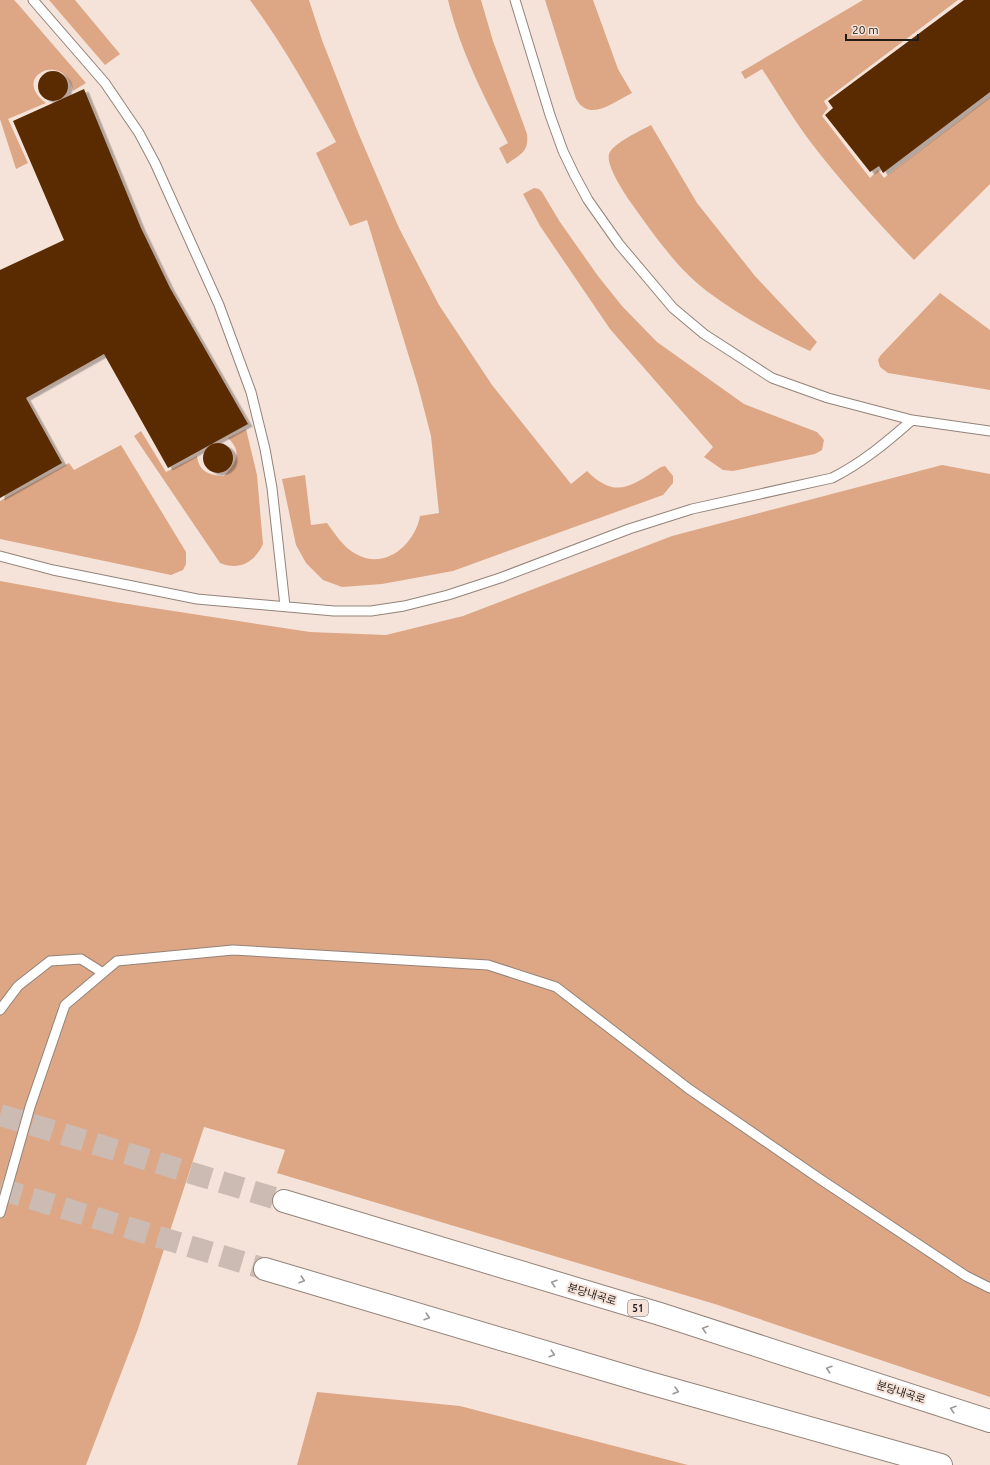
<svg xmlns="http://www.w3.org/2000/svg" width="990" height="1465" font-family="Ubuntu,'Noto Sans KR',sans-serif">
<style>
.green{fill:#dda786}
.building{fill:#5a2b05;filter:url(#shadow)}
.lines{fill:none;stroke-linecap:round;stroke-linejoin:round}
.highway-tunnel{stroke:#cbbbb2;stroke-width:22;stroke-dasharray:22 11;stroke-linecap:butt}
.lane-casing{stroke:#938379;stroke-width:11}
.highway-casing{stroke:#938379;stroke-width:24}
.lane{stroke:#fff;stroke-width:9}
.highway{stroke:#fff;stroke-width:22}
.oneway{stroke:#9c9997}
.labels{text-anchor:middle;dominant-baseline:central;stroke-width:4;stroke-linejoin:round;paint-order:stroke}
.shield{fill:#f5e3d9;stroke:#615852;stroke-width:1}
.shield-label{font-size:10px;font-weight:bold;fill:#221c18}
.street-label{font-size:11px;fill:#221c18;stroke:#f5e3d9}
</style>
<defs>
<filter id="shadow"><feDropShadow dx="4.5" dy="2.5" stdDeviation="0" flood-color="#0004"/></filter>
</defs>
<rect width="100%" height="100%" fill="#f5e3d9"/>
<path class="green" d="M0,0H14L17,3L86,83L73,91C65,50 9,76 46,103L8,119L28,163L16,169L0,119Z
M49,0H75L120,54L105,65Z
M250,0H309L322,40L357,130L399,228L439,305L492,385L571,484L587,471C616,500 631,486 661,467L665,466L673,476V483L663,495L453,571L382,584L342,587L323,580L306,563L296,545L282,479L305,475L311,525L327,523C336,535 343,547 356,554C385,571 415,544 420,516L439,513L431,436L418,386L367,220L350,226L316,153L336,142C310,92 283,45 250,0Z
M448,0H481L493,41L527,134C529,152 521,154 507,164L499,148L508,143C484,97 460,50 448,0Z
M545,0H593L618,69L632,93C613,102 590,123 576,99Z
M863,0H958L824,101L828,108L822,116L870,178L878,170L884,178L990,97V184L914,260C877,222 842,183 809,140C792,117 778,93 762,69L745,79L741,72Z
M651,125L697,203L755,276L817,342L810,351C774,334 740,316 708,292C676,268 652,232 629,200C623,191 606,165 609,154C613,143 642,130 651,125Z
M534,188L539,189L542,192L560,222L598,276L622,306L657,342L744,404L817,432L824,440L822,450L815,454L733,471L723,470L704,457L713,447L610,329L540,226L523,194Z
M940,293L990,330V390L888,373L880,367L878,360L880,356Z
M246,429L257,475L263,544C255,562 239,571 220,563L134,436L141,431L166,472L197,456C199,472 209,475 224,476C236,463 243,452 228,438Z
M121,445L186,552V564L183,570L171,575L0,539V501L69,463L74,470Z
M942,465L990,474V1397L718,1305L277,1173L285,1150L204,1127L138,1329L86,1465H0V581L115,602L310,632L386,635L463,616L672,536Z
M317,1392L460,1406L688,1465H297Z"/>
<path class="building" d="M964,0H990V92L883,173L879,166L870,172L825,115L833,108L828,101Z
M38 86a15 15 0 1 1 30 0a15 15 0 1 1-30 0Z
M84,89L141,228L170,288L248,424L168,468L104,354L26,398L62,463L0,498V270L64,240L13,121Z
M203 458a15 15 0 1 1 30 0a15 15 0 1 1-30 0Z"/>
<g class="lines">
<path class="highway-tunnel" d="M0,1115L284,1201
M0,1189L265,1269"/>
<g class="lane-casing">
<path id="lane" d="M33,0L105,83L139,133L155,163L219,305L251,392L265,449L272,488L285,606
M515,0L550,115L563,151L574,174L588,200L619,244L673,308L704,334L772,378L828,398L912,420L990,431
M0,556L53,570L197,599L334,611H371L404,606L448,595L500,578L629,529L692,509L832,478C862,463 887,442 912,420
M0,1010L18,986L50,961L81,959L103,973
M0,1213L30,1107L65,1005L117,961L233,950L488,965L556,987L689,1089L820,1179L966,1276L990,1288"/>
</g>
<g class="highway-casing">
<path id="highway" d="M284,1201L660,1314L990,1421
M265,1269L646,1382L941,1465"/>
</g>
<use href="#lane" class="lane"/>
<use href="#highway" class="highway"/>
</g>
<defs><path id="oneway-chevron" d="M-2-3.5L2.5 0L-2 3.5" fill="none" stroke-width="1.6" stroke-linecap="round" stroke-linejoin="round"/></defs>
<g class="oneway">
<use href="#oneway-chevron" transform="translate(302 1280) rotate(17)"/>
<use href="#oneway-chevron" transform="translate(554 1283) rotate(-163)"/>
<use href="#oneway-chevron" transform="translate(427 1317) rotate(17)"/>
<use href="#oneway-chevron" transform="translate(705 1329) rotate(-162)"/>
<use href="#oneway-chevron" transform="translate(552 1354) rotate(17)"/>
<use href="#oneway-chevron" transform="translate(829 1369) rotate(-162)"/>
<use href="#oneway-chevron" transform="translate(676 1391) rotate(16)"/>
<use href="#oneway-chevron" transform="translate(953 1409) rotate(-162)"/>
</g>
<g class="labels">
<rect class="shield" x="628" y="1300" width="20" height="16" rx="3"/>
<g class="shield-label">
<text x="638" y="1308">51</text>
</g>
<g class="street-label">
<text transform="translate(592 1294) rotate(17)">분당내곡로</text>
<text transform="translate(901 1392) rotate(18)">분당내곡로</text>
</g>
</g>
<path d="M846 34v6h72v-6" fill="none" stroke="#221c18" stroke-width="2"/>
<text x="852" y="34" font-size="12" fill="#221c18" stroke="#f5e3d9" stroke-width="3" paint-order="stroke">20 m</text>
</svg>
